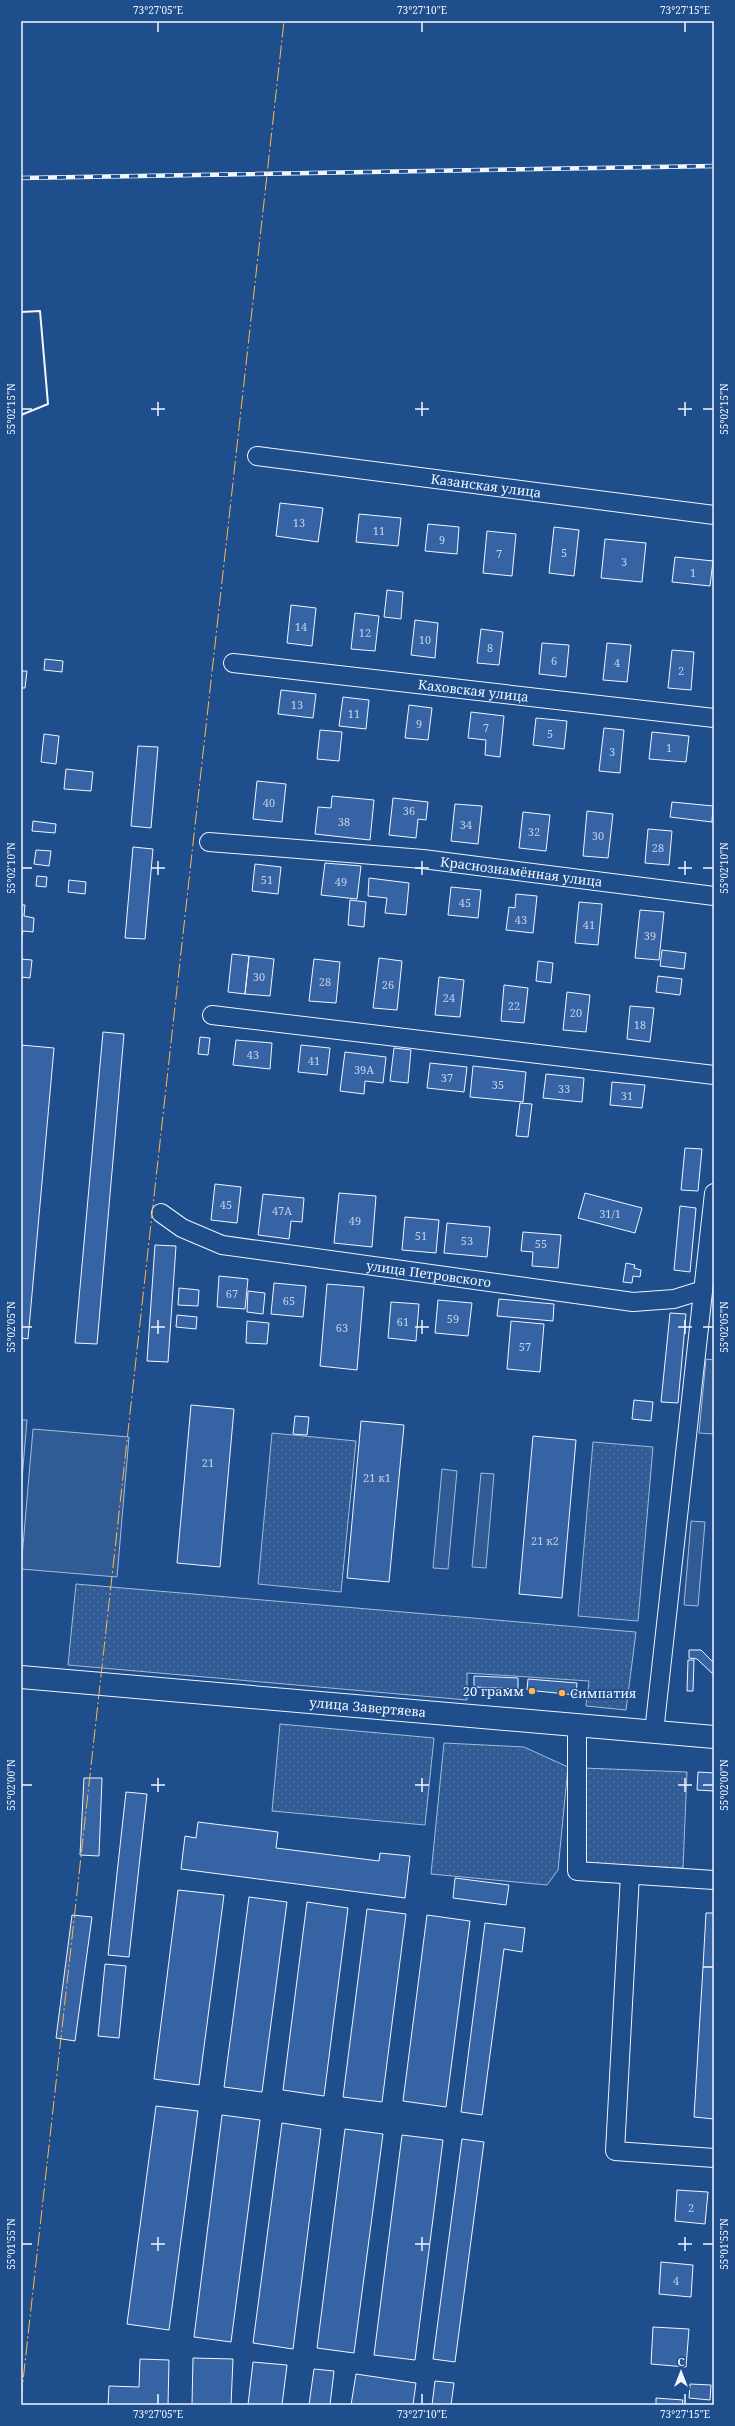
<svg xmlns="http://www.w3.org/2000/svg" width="735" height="2426" font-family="'Noto Serif',serif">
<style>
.grass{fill:url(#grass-dots);stroke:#a8bbd7}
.built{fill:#305b95;stroke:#a8bbd7}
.building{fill:#3563a3;stroke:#f2f6ff}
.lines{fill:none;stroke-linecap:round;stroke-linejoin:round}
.minor-casing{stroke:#f2f6ff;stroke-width:20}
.secondary-casing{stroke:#f2f6ff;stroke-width:24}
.minor{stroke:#1f4e8c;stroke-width:18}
.secondary{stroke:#1f4e8c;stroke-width:22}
.rail-casing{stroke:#f2f6ff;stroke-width:4.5}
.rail{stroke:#1f4e8c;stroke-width:3;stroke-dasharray:9;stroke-linecap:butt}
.wall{stroke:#f2f6ff;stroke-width:2}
.power{stroke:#ffb74d;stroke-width:1;stroke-dasharray:14 3 2 3;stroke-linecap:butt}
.ticks{fill:none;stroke:#f2f6ff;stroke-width:1.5}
.poi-dot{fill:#ffb74d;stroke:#1f4e8c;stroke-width:1.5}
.labels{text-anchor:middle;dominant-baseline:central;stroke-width:3;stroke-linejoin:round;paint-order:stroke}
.number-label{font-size:11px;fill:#c3d1e8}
.street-label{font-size:13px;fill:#f2f6ff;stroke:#1f4e8c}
.poi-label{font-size:13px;fill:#f2f6ff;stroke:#1f4e8c;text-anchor:end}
.neatline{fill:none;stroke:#f2f6ff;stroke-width:1.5}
.ticks-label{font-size:10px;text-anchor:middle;fill:#f2f6ff}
</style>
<defs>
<pattern id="grass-dots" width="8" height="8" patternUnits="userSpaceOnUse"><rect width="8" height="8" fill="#305b95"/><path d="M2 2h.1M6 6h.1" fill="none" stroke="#4e73a5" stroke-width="1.8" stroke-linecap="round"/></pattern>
</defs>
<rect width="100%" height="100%" fill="#1f4e8c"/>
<path class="grass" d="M272,1433L356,1441L341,1592L258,1584Z
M593,1442L653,1447L638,1621L578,1616Z
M76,1584L636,1632L626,1710L586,1706L589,1681L467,1673V1700L68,1665Z
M280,1724L434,1738L425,1825L272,1811Z
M444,1743L524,1747L568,1767L558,1870L547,1885L431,1874Z
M583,1768L687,1772L683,1868L579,1864Z"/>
<path class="built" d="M706,1359L714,1360L713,1434L699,1433Z
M21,1420H27L21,1491Z
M33,1429L129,1437L117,1577L21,1569Z
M442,1469L457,1471L448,1569L433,1568Z
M481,1473L494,1474L486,1568L472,1567Z
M691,1521L705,1522L698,1606L684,1605Z"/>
<path class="building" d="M280,503L323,508L318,542L276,536Z
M359,514L401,518L398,546L356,542Z
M428,524L459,527L457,554L425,551Z
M554,527L579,530L574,576L549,573Z
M487,531L516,534L512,576L483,573Z
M605,539L646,543L642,582L601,578Z
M675,557L713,561L710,586L672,582Z
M387,590L403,592L401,619L384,617Z
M291,605L316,608L312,646L287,643Z
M355,613L379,616L375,651L351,649Z
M415,620L438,623L435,658L411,655Z
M481,629L503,632L499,665L477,663Z
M542,643L569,645L566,677L539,674Z
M607,643L631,645L627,682L603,680Z
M672,650L694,652L691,690L668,688Z
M45,659L63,661L62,672L44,670Z
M21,671H27L25,688H21Z
M281,690L316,694L313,718L278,714Z
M343,697L369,700L366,729L339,726Z
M409,705L432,708L428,740L405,738Z
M471,712L504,716L500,757L485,755L486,740L468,738Z
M536,718L567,721L564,749L533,745Z
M604,728L624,730L620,773L599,771Z
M320,730L342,732L339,761L317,759Z
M652,732L689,736L686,762L649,759Z
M44,734L59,736L56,764L41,762Z
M138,746L158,747L151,828L131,826Z
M66,769L93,772L91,791L64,789Z
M257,781L286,784L282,822L253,819Z
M332,796L374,800L370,840L315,834L318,807L331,808Z
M393,798L428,802L426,820L418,819L416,838L389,835Z
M672,802L713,806L712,822L670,817Z
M455,804L482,806L478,844L451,841Z
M587,811L613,814L608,858L583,856Z
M523,812L550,815L546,851L519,848Z
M33,821L56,824L55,833L32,831Z
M648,829L672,831L669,865L645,863Z
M133,847L153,849L145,939L125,938Z
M36,850L51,851L49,866L34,864Z
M325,863L361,866L357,899L321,895Z
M255,864L281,867L278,894L252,891Z
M37,876L47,877L46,887L36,886Z
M369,878L409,883L406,915L385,913L387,898L368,896Z
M69,880L86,882L85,894L68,892Z
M451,887L481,890L478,918L448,915Z
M516,894L537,896L533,933L506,930L509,907L515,908Z
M350,900L366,902L364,927L348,925Z
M579,902L602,904L598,945L575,943Z
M21,905H25L24,916L34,918L33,932L23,931L21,940Z
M640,910L664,912L659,960L635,958Z
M662,950L686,953L684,969L660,966Z
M232,954L249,956L245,994L228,992Z
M249,956L274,959L270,996L245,994Z
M379,958L402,961L397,1010L373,1008Z
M21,959L32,960L30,978L21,977Z
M314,959L340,962L336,1003L309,1001Z
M538,961L553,963L551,983L536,981Z
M658,976L682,979L680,995L656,992Z
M439,977L464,980L460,1017L435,1015Z
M504,985L528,988L524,1023L501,1021Z
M567,992L590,995L586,1032L563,1030Z
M630,1006L654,1008L650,1042L627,1039Z
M103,1032L124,1034L97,1344L75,1343Z
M200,1037L210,1038L208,1055L198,1054Z
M236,1040L272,1043L270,1069L233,1065Z
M21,1045L54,1048L28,1339L21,1338Z
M301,1045L330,1048L327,1075L298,1072Z
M394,1048L411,1050L408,1083L390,1081Z
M345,1052L386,1057L383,1083L365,1081L364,1094L340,1091Z
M430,1063L467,1067L464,1092L427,1088Z
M473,1066L526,1072L523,1102L470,1097Z
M546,1074L584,1078L582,1102L543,1098Z
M612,1082L645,1085L642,1108L610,1105Z
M520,1103L532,1104L528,1137L516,1136Z
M685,1148L702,1149L698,1191L681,1190Z
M215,1184L241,1187L237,1223L211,1220Z
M339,1193L376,1196L372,1247L334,1243Z
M585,1193L642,1208L635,1233L578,1218Z
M263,1194L304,1198L302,1222L291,1221L289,1239L258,1235Z
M680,1206L696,1208L690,1272L674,1270Z
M405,1217L439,1220L436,1253L402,1250Z
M447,1223L490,1227L487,1257L444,1253Z
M523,1232L561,1235L558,1268L532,1266L533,1252L521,1251Z
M155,1245L176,1246L168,1362L147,1361Z
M626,1263L635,1265L634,1268L641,1270L640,1277L633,1276L632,1283L623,1282Z
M219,1276L248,1279L245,1309L217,1307Z
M274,1283L306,1286L303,1317L271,1314Z
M327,1284L364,1287L357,1370L320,1366Z
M179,1288L199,1290L198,1306L178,1305Z
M248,1291L265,1293L263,1314L247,1312Z
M499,1299L554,1304L553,1321L497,1316Z
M438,1300L472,1303L468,1336L435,1333Z
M391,1302L419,1304L416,1341L388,1338Z
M670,1313L686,1314L678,1403L661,1402Z
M177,1315L197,1317L196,1329L176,1327Z
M247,1321L269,1323L267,1344L246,1343Z
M511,1321L544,1324L540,1372L507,1369Z
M634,1400L653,1402L651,1421L632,1419Z
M191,1405L234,1409L220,1567L177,1563Z
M295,1416L309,1417L307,1435L293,1434Z
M361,1421L404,1425L389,1582L347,1578Z
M533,1436L576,1440L562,1598L519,1594Z
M689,1650H701L714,1663V1675L697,1659L689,1658Z
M688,1660H694L693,1691H687Z
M474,1676L518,1678V1689L474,1687Z
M528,1679L577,1683L576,1695L527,1690Z
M698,1772L714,1773V1791L697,1790Z
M84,1778H102L99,1856L80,1855Z
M126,1792L147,1794L129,1957L108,1955Z
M198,1822L278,1832L276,1848L379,1861L380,1853L410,1856L405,1898L181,1869L185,1836L196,1838Z
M455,1878L509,1885L506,1905L453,1898Z
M178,1890L224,1895L199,2085L154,2079Z
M249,1897L287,1902L262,2092L224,2087Z
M307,1902L348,1908L324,2096L283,2090Z
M367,1909L406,1914L382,2102L343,2097Z
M706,1913H714V1967H703Z
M72,1915L92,1917L75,2041L56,2038Z
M427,1915L470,1921L446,2107L403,2101Z
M485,1923L525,1928L522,1952L504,1949L482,2115L461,2112Z
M105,1964L126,1966L119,2038L98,2036Z
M703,1967H714V2119L694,2117Z
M156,2106L198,2111L169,2330L127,2324Z
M222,2115L260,2120L231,2342L194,2337Z
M282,2123L321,2129L293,2349L253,2343Z
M345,2129L383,2134L354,2353L317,2348Z
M402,2135L443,2140L415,2360L374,2355Z
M462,2139L484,2142L455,2362L433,2359Z
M677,2190L708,2192L705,2224L675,2221Z
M661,2262L693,2265L691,2297L659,2294Z
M653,2327L689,2329L686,2367L651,2364Z
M193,2358L233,2359L231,2405H192Z
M140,2359L169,2360L168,2405H108L109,2386L139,2387Z
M253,2362L287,2365L282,2405H248Z
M314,2369L334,2371L330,2405H309Z
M356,2374L416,2383L413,2405H351Z
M435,2381L454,2383L451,2405H432Z
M690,2384L711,2385L710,2400L689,2398Z
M656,2398L683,2400L682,2405H656Z"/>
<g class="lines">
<g class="minor-casing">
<g id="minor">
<path id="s1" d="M257,456L714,515"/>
<path id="s2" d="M233,663L714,718"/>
<path id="s3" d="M209,842L423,859L714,896"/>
<path d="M212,1015L714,1075"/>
<path id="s4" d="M161,1213L182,1228L222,1245L633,1302L674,1299L703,1290"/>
<path d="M577,1726V1871L714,1880"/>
<path d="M654,1732L714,1193"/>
<path d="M630,1875L615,2151L714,2158"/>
</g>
</g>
<g class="secondary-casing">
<g id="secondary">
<path id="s5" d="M21,1677L714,1737"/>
</g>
</g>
<use href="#minor" class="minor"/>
<use href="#secondary" class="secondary"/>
<g class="rail-casing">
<path id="rail" d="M21,178L714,166"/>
</g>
<use href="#rail" class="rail"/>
<path class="wall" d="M21,312L40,311L48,404L21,415"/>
<path class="power" d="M21,2399L284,21"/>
</g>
<path class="ticks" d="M158,22V32M422,22V32M685,22V32M158,402V416M422,402V416M685,402V416M22,409H32M151,409H165M415,409H429M678,409H692M703,409H713M158,861V875M422,861V875M685,861V875M22,868H32M151,868H165M415,868H429M678,868H692M703,868H713M158,1320V1334M422,1320V1334M685,1320V1334M22,1327H32M151,1327H165M415,1327H429M678,1327H692M703,1327H713M158,1778V1792M422,1778V1792M685,1778V1792M22,1785H32M151,1785H165M415,1785H429M678,1785H692M703,1785H713M158,2237V2251M422,2237V2251M685,2237V2251M22,2244H32M151,2244H165M415,2244H429M678,2244H692M703,2244H713M158,2394V2404M422,2394V2404M685,2394V2404"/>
<g class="poi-dot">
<circle cx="532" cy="1691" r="4"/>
<circle cx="562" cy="1693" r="4"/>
</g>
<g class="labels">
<g class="number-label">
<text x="299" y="522">13</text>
<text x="379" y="530">11</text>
<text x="442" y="539">9</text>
<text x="564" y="552">5</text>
<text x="499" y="553">7</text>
<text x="624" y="561">3</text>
<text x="693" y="572">1</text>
<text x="301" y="626">14</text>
<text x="365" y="632">12</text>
<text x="425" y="639">10</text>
<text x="490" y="647">8</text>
<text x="554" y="660">6</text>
<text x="617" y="662">4</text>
<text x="681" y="670">2</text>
<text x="297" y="704">13</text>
<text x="354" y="713">11</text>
<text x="419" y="723">9</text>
<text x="486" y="727">7</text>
<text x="550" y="733">5</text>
<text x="669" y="747">1</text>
<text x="612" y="751">3</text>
<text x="269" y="802">40</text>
<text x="409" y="810">36</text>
<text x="344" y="821">38</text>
<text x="466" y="824">34</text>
<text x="534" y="831">32</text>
<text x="598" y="835">30</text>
<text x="658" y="847">28</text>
<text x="267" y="879">51</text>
<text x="341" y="881">49</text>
<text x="465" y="902">45</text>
<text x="521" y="919">43</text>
<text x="589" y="924">41</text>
<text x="650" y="935">39</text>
<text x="259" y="976">30</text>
<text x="325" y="981">28</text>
<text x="388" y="984">26</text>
<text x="449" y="997">24</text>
<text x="514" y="1005">22</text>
<text x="576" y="1012">20</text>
<text x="640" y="1024">18</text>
<text x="253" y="1054">43</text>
<text x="314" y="1060">41</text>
<text x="364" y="1069">39А</text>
<text x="447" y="1077">37</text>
<text x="498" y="1084">35</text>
<text x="564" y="1088">33</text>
<text x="627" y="1095">31</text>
<text x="226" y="1204">45</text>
<text x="282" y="1210">47А</text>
<text x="610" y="1213">31/1</text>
<text x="355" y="1220">49</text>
<text x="421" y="1235">51</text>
<text x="467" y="1240">53</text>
<text x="541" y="1243">55</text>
<text x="232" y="1293">67</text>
<text x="289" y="1300">65</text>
<text x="453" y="1318">59</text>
<text x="403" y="1321">61</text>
<text x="342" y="1327">63</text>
<text x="525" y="1346">57</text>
<text x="208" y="1462">21</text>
<text x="377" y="1477">21 к1</text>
<text x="545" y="1540">21 к2</text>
<text x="691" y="2207">2</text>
<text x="676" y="2280">4</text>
</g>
<g class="street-label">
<text stroke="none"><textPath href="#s1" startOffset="231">Казанская улица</textPath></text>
<text stroke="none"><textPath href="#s2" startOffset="242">Каховская улица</textPath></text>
<text stroke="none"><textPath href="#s3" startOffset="314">Краснознамённая улица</textPath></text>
<text stroke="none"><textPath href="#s4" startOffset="278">улица Петровского</textPath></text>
<text stroke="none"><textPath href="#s5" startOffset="348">улица Завертяева</textPath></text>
</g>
<g class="poi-label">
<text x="524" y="1691">20 грамм</text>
<text x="570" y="1693" text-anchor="start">Симпатия</text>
</g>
</g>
<rect width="735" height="2426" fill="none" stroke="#1f4e8c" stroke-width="44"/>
<g transform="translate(681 2372)" stroke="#1f4e8c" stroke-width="3" paint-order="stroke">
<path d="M0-3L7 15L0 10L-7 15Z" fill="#f2f6ff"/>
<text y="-6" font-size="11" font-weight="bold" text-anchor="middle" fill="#f2f6ff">С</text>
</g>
<rect x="22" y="22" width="691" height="2382" class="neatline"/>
<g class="ticks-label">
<text x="158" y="14">73°27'05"E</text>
<text x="422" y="14">73°27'10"E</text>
<text x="685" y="14">73°27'15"E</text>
<text transform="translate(11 409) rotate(-90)" y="4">55°02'15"N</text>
<text transform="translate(724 409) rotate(-90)" y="4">55°02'15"N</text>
<text transform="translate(11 868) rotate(-90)" y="4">55°02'10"N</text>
<text transform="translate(724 868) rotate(-90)" y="4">55°02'10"N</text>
<text transform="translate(11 1327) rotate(-90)" y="4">55°02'05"N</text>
<text transform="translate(724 1327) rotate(-90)" y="4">55°02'05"N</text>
<text transform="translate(11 1785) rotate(-90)" y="4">55°02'00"N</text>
<text transform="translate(724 1785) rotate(-90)" y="4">55°02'00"N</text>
<text transform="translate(11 2244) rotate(-90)" y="4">55°01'55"N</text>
<text transform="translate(724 2244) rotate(-90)" y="4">55°01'55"N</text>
<text x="158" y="2418">73°27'05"E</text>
<text x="422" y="2418">73°27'10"E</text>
<text x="685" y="2418">73°27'15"E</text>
</g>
</svg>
